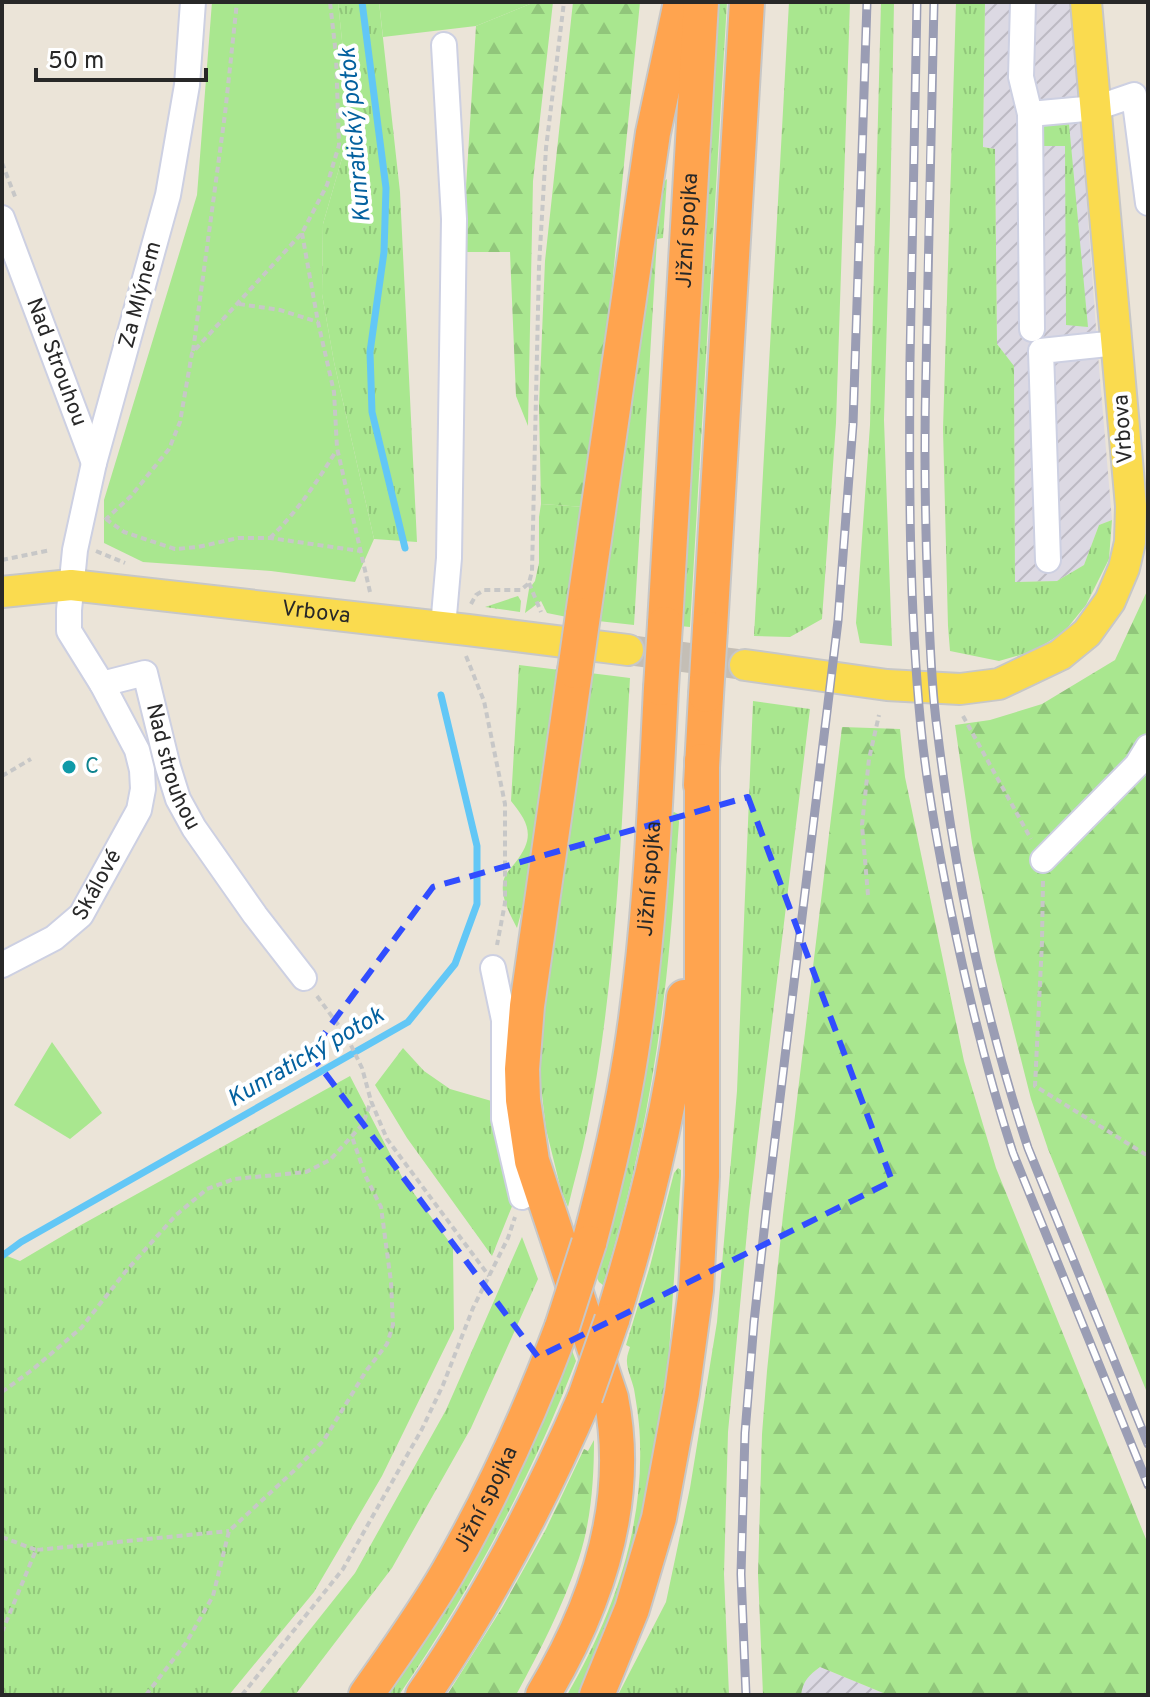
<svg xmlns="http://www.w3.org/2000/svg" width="1150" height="1697" font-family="Overpass,sans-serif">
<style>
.industrial{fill:url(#industrial-furrows)}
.grass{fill:url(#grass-tufts)}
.forest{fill:url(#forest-firs)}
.park{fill:#a9e78f}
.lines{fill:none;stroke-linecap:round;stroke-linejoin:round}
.stream{stroke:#62c7f6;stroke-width:7}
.major-tunnel{stroke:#c4beb5;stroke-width:30;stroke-dasharray:30 15;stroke-linecap:butt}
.minor-casing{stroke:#cdd0e2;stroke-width:28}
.major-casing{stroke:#c7c7c7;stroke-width:34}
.highway-casing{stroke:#c7c7c7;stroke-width:38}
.path{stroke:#c7c7c7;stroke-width:4;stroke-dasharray:6 4;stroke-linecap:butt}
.minor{stroke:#fff;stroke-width:24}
.major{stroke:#fadb4f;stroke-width:30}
.highway{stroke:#ffa44f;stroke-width:34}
.rail-casing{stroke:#9a9db4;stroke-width:9}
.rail{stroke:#fff;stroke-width:6;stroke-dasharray:18;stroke-linecap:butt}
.highway-bridge-casing{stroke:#c7c7c7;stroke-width:38;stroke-linecap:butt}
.highway-bridge{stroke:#ffa44f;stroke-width:34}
.marked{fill:none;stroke:#314dff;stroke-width:6;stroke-dasharray:16 10;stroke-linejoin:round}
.culture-dot{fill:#0f9aa8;stroke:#fff;stroke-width:3}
.labels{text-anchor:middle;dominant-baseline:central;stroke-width:8;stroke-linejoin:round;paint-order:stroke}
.street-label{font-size:22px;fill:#282828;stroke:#fff}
.culture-label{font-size:22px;fill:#0d838f;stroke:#fff;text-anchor:start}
.water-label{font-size:24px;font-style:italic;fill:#04619f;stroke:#fff}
</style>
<defs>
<pattern id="industrial-furrows" width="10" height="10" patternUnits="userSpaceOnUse" patternTransform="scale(2)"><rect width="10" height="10" fill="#dcd9e3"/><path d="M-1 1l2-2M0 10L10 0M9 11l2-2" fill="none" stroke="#bdbac3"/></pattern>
<pattern id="grass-tufts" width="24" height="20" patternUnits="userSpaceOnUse" patternTransform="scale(2)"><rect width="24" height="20" fill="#a9e78f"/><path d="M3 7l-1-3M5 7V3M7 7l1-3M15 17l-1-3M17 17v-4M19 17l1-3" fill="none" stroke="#91c67b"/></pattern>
<pattern id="forest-firs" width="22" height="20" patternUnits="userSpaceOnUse" patternTransform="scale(2)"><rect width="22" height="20" fill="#a9e78f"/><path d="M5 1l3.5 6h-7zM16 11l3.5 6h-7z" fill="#91c67b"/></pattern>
</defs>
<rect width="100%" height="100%" fill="#ebe4d8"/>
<path class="industrial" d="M985,2H1072L1098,355L1112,520L1099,525L1084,565L1057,581L1015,582L1014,367L997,344L995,149L983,147Z
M820,1667L888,1695H801L802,1686L808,1676Z"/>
<path class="grass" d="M338,2H379L400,192L417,542L374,539L334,362L322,294L323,224L351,127Z
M715,2H727L690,627L680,626Z
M789,2H850L836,423L822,619L790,637L754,636Z
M881,2H894L890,218L884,420L892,646L860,643L856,623L870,425Z
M956,2H985L983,147L995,149L997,344L1014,366L1015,582L1057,581L1084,565L1099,525L1112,520L1109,559L1086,605L1064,632L1034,651L999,661L950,651L948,626L943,429Z
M1063,123L1069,124L1088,327L1066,325V323L1065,146H1040L1041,128L1045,124Z
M667,179L663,238L657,239L634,625L598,621L660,185Z
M541,504L585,507L567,617L547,613L541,601L525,613L529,589L535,581L539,563V517Z
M518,596L521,601L520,612L485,607Z
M519,665L560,670L524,902L517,928C510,914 499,895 504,879C506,873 511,868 515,863C535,838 530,824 511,801Z
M590,673L630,678C621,828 617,981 587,1129C582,1155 574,1181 568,1207L561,1190L546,1129L538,1061L543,993Z
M753,701L810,709L749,1211L728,1432L724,1574L729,1695H618L666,1602L690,1488L717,1322L737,1091Z
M674,812L678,814L679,822C675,875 672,928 666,980C654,1084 634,1185 603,1285L599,1282L595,1274L671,813Z
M403,1048L424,1071L450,1089L495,1102L517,1194L492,1256L407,1138L375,1085Z
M350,1076L402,1177L453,1247L454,1329L382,1476L314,1592L229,1695H2V1254L20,1261L81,1225Z
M678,1168L681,1170V1175L666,1397L635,1558L592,1671L580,1695H567C611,1619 643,1533 640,1444C640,1426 637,1407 634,1389C632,1380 626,1368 627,1359C627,1355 629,1351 630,1347L626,1345L650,1266L674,1173Z
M522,1237L538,1279L471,1428L392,1568L295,1695H258L355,1573L446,1410Z
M570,1345L576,1361C530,1480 472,1589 399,1695H385Z"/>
<path class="forest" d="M530,2H553L533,181L528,426L516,396L510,252H462L476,26L530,4Z
M573,2H640L607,337L585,507L541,504L539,406L545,261Z
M1148,589V1395L1048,1149L1031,1099L996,961L972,843L955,725L990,720L1042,704L1115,660Z
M842,727L900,729L905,777L964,1061L996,1168L1148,1544V1695H888L820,1667C809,1675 803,1681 801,1695H763L758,1574L762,1434L767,1371L783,1215Z
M594,1440C594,1480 591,1521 579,1558C563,1606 540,1651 516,1695H447L502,1608L546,1529L584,1449L588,1451Z"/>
<path class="park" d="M212,2H338L351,127L323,224L322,294L334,362L374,539L355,582L271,571L143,562L104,543V500L197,195Z
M379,2H530V4L476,26L383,37Z
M52,1042L102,1113L70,1139L14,1105Z"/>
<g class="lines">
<path class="stream" d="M362,2L386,188L384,252L370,352L372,412L405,548
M2,1256L21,1242L408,1022L455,964L477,904V846L441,695"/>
<path class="major-tunnel" d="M628,650L745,665"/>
<g class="minor-casing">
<g id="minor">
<path id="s1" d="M193,2L187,85L168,195L94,463L75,550L69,610V631L102,684L145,673L168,767L178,799L194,828L255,915L304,978"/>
<path d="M1023,2L1021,77L1030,114L1096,108L1134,95L1148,203"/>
<path d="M1030,114L1032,329"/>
<path id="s2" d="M2,218L94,463"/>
<path d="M1048,560L1041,351L1117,343"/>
<path d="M443,627L449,558L454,219L444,45"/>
<path d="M1043,860L1137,765L1148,747"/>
<path id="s3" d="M2,965L54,938L81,915L139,810L143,789L142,770L137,750L102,684"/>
<path d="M493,968L504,1020V1119L522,1197"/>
</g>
</g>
<g class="major-casing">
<g id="major">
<path id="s4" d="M2,592L71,585L468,630L628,650"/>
<path d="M745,665L887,685L960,689L999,684L1060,655L1087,633L1110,601L1124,568L1130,542L1131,506L1086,2"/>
</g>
</g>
<g class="highway-casing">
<g id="highway">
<path d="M583,615L653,133L681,2"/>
<path id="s5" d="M665,624L701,2"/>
<path d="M710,629L747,2"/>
<path d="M701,785L706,695"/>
<path id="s6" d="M589,1243C606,1180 621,1117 631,1053C650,932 655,810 661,688"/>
<path d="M612,1320C645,1214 672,1107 684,997"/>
<path id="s7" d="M366,1695C394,1655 423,1615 448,1572C493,1494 530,1412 562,1327"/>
<path d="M423,1695C488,1601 540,1501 585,1397"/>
<path d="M543,1695C596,1606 632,1503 611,1398L532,1161L523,1100L522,1069L527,1006L575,671"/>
<path d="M597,1695L632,1609L659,1518L682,1393L696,1290L702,1176V761"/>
</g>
</g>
<path class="path" d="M2,163L16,199
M302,233L318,322L334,392L337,448L370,592
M239,304L280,310L318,322
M193,351L225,114L237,2
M106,519L124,532L175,549L198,547L238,538H270L360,551
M105,520L131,496L169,449L180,422L192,353L302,233L327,185L339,145L336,55L330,2
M270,538C297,512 317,482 336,451
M96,551L125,563
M2,560L51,550
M529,583L541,612
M471,604L476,595L484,590H521L529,583L532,571L539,266L546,148L564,2
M466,656L484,701L505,804V903L497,945
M963,716L1031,839
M2,776L31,759
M1043,881L1042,942L1035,1086L1148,1156
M868,895L862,825L869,759L879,715
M317,996L347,1037L362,1068L371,1101L387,1139L489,1276
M2,1392L32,1370L81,1328L126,1271L176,1215L207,1189L234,1179L306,1172L330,1160L363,1124L371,1101
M2,1537L36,1550
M2,1632L36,1550L229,1531
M146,1695L186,1643L213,1596L229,1531L298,1467L324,1440L366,1371L387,1344L393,1325L391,1282L381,1207L366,1177L352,1137
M242,1695L343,1569L366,1528L422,1429L443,1385L473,1308L508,1238L515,1217"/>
<use href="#minor" class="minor"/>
<use href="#major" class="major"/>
<use href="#highway" class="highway"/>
<g class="rail-casing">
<path id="rail" d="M917,2C915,121 912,240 910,359C909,482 909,606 921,728C927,788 938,848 950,907C967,990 987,1073 1013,1153L1148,1485
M934,2C931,125 928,248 926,371C924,446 925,521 928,595C930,640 931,685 937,728C954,870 983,1012 1028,1148L1148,1444
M746,1695L741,1574L745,1433L754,1322L766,1213L838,621L853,424L867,2"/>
</g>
<use href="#rail" class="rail"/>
<g class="highway-bridge-casing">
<path id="highway-bridge" d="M575,671L583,615
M661,688L665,624
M706,695L710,629
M562,1327L589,1243
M585,1397L612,1320"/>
</g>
<use href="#highway-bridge" class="highway-bridge"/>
</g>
<path class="marked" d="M748,797L892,1181L538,1357L310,1053L433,887Z"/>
<circle class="culture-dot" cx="69" cy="767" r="8"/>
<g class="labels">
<g class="street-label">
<text stroke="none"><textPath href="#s5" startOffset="394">Jižní spojka</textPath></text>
<text transform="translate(141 295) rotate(-75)">Za Mlýnem</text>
<text stroke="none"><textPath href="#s2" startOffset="154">Nad Strouhou</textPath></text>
<text transform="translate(1124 429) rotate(-94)">Vrbova</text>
<text stroke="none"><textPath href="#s4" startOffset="316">Vrbova</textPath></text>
<text stroke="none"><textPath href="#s1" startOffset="848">Nad strouhou</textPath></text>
<text stroke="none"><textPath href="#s6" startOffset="370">Jižní spojka</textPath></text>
<text stroke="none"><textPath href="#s3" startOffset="128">Skálové</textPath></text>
<text stroke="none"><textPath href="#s7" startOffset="230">Jižní spojka</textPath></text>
</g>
<g class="culture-label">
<text x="85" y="767">C</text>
</g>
<g class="water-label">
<text transform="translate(356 135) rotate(-95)">Kunratický potok</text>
<text transform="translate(306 1058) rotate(-30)">Kunratický potok</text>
</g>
</g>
<rect width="1150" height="1697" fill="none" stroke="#282828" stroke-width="8"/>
<path d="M36 68v12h170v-12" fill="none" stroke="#282828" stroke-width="4"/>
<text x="48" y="68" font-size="24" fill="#282828" stroke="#ffffff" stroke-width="6" paint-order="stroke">50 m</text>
</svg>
